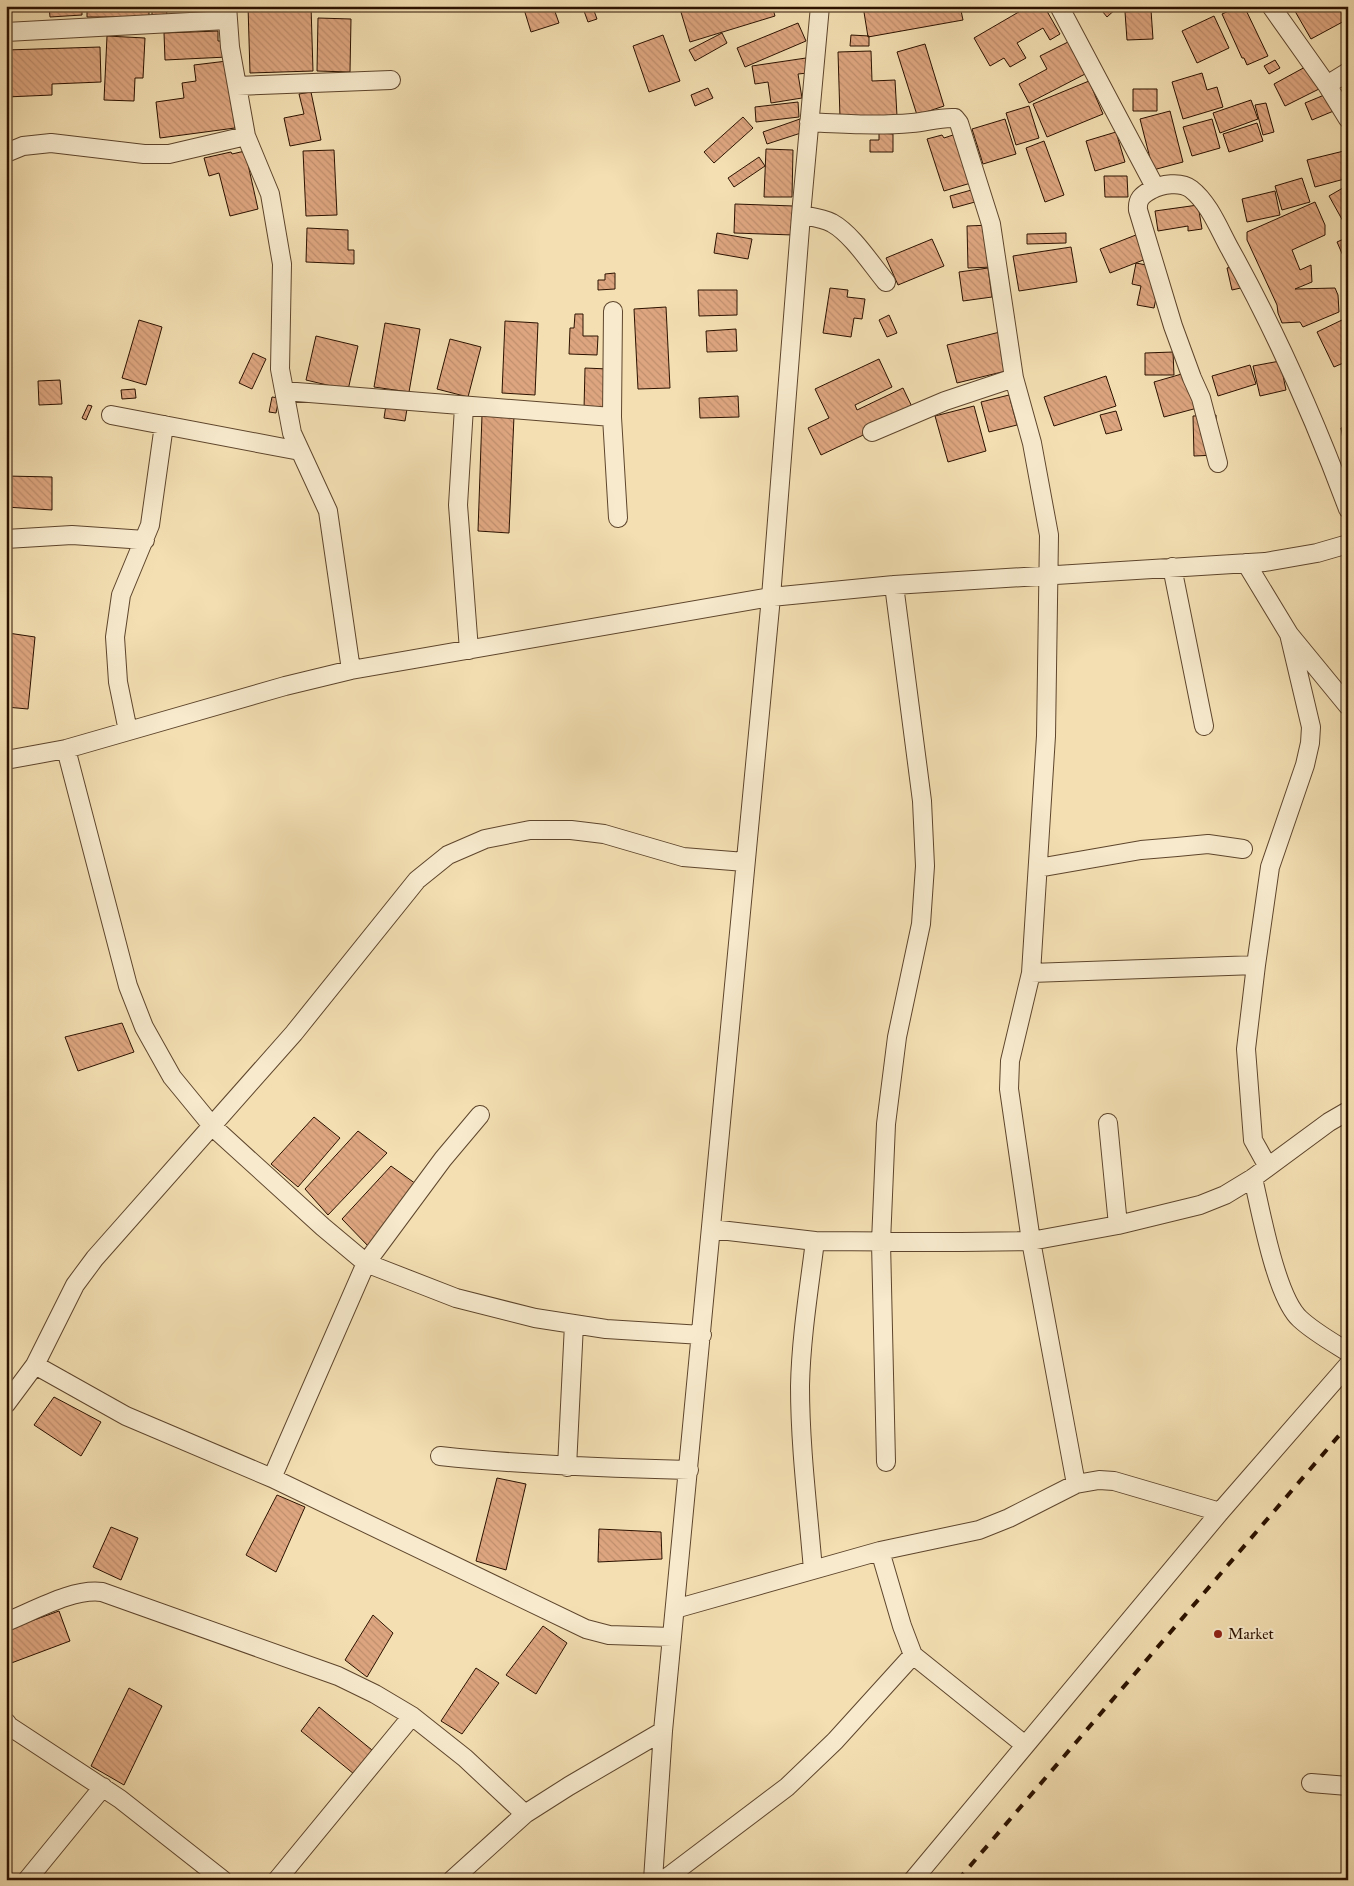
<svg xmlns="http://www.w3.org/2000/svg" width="1354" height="1886" font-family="'IM FELL Great Primer',serif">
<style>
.building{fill:url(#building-back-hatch);stroke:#2c1200}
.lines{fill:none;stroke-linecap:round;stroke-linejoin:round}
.minor-casing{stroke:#5e452c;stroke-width:20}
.minor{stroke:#f7eacd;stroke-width:18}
.rail{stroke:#2c1200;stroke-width:4;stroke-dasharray:9 9;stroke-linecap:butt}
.poi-dot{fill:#8f2418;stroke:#f7eacd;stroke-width:2}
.labels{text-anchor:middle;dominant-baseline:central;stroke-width:4;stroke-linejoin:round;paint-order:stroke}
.poi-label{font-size:15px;fill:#2c1200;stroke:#f7eacd;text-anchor:start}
</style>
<defs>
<pattern id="building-back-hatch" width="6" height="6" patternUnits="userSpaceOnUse" patternTransform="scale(1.25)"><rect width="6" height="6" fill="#dea680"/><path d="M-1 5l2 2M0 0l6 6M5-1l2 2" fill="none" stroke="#bf8e6d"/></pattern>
</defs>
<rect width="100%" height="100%" fill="#f3dfb2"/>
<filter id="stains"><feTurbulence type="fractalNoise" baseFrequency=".004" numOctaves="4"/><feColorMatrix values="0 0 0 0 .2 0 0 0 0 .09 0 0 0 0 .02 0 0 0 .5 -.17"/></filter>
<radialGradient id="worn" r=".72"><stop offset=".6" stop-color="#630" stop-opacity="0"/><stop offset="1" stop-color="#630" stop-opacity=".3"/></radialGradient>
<path class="building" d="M49,6H82V15L50,17Z
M87,6H149V17H87Z
M152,6H166L167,15H152Z
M248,6H311L313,71L250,73Z
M523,6H553L559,23L531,32Z
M690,6H772L775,16L690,42L680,9Z
M863,6H960L963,20L868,37Z
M1029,6H1044L1060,34L1050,40L1043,28L1017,43L1026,58L1010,67L1004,58L990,66L974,38Z
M1098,6H1119L1107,17Z
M1240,6H1244L1268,56L1247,65L1244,58H1242L1222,14Z
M1292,6H1348V19L1311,39Z
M593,8L597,19L588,22L584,11Z
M1151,10L1153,39L1127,40L1125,12Z
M1214,16L1229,48L1197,63L1182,31Z
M318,18L351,19L350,72L317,71Z
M798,23L806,41L745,67L737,48Z
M218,31V41H227V57L165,60L164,33Z
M722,33L727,43L695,61L689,50Z
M663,35L680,81L649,92L633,46Z
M851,35L869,36V46H850Z
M107,36L145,38L143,78H135L134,101L104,100Z
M1070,41L1087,73L1029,103L1019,84L1047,69L1040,56Z
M925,44L944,106L917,115L897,52Z
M100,47L101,82L52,84V95L6,97V50Z
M871,51L872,81L895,80L897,116L840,118L838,52Z
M806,58L808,73L798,74L802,98L771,103L768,82L755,84L752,66Z
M1275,60L1280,68L1269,74L1264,66Z
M227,61L235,128L160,138L156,102L184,98L182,83L196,81L194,65Z
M1307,66L1319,89L1285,106L1274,84Z
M1202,73L1207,90L1217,87L1223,107L1183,119L1172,82Z
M1089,81L1103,114L1047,137L1033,104Z
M708,88L713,98L695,106L691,95Z
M1133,89H1157V111H1133Z
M311,92L321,140L290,146L284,118L304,114L299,94Z
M1329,93L1336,110L1312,120L1305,103Z
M1251,100L1258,119L1220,133L1213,113Z
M798,102L799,117L756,122L755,107Z
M1266,103L1274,132L1263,135L1255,105Z
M1029,106L1039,138L1016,145L1006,113Z
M1170,111L1183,162L1153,170L1140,119Z
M743,117L753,128L714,163L704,152Z
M800,119L804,132L767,144L763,132Z
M1005,119L1016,154L983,164L972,129Z
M1212,119L1220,148L1192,156L1183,127Z
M1257,123L1263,141L1229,152L1223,134Z
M965,131L981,180L944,191L927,139L942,135L944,138Z
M1116,132L1125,162L1095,171L1086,141Z
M879,133L893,134V152H870V140H879Z
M1044,141L1064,195L1045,202L1026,148Z
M766,149L793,150L792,197H764Z
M334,150L337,215L306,216L303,151Z
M1348,150V178L1315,187L1307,160Z
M245,151L258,209L230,216L219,173L209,176L204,158L231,152L232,154Z
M759,157L765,166L734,187L728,178Z
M1104,176H1127L1128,197H1105Z
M1302,178L1310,202L1282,210L1275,186Z
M1348,185V221L1344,223L1329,196Z
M982,187L986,199L953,208L950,196Z
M1275,191L1280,215L1247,222L1242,199Z
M1315,202L1325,225V235L1292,250L1300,270L1311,265L1312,282L1295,289L1335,288L1338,295L1339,312L1303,327L1300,322L1282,323L1278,313L1277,305L1247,240V232Z
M735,204L794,206L793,235L734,233Z
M1198,205L1202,229L1188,231V226L1158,231L1155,211Z
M991,225L993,267L968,268L967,226Z
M307,228L348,230V250H354V264L306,262Z
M717,233L752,239L748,259L714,253Z
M1066,233V243L1027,244V234Z
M1141,233L1151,257L1110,273L1100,249Z
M1348,237V257L1344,258L1337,242Z
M932,239L944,266L898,285L886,258Z
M1071,247L1077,282L1019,291L1013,256Z
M1136,263L1162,268L1154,308L1137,305L1141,286L1132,284Z
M1240,265L1245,287L1232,290L1227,268Z
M988,268L992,297L963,301L959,272Z
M615,273V289L598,290V280H605V274Z
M830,288L848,290L847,297L865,299L862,319L854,318L851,337L823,333Z
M698,290H737V315L699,316Z
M666,307L670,388L638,389L634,309Z
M575,314H583V336H598L597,355L569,354L570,328H574Z
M889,315L897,333L887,337L879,320Z
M139,320L162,327L146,385L122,378Z
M1342,320L1348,331V361L1334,367L1317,332Z
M505,321L538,323L535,395L502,393Z
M385,323L420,329L409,392L374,387Z
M736,329L737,351L707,352L706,331Z
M1000,332L1010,370L957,383L947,345Z
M316,336L358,346L348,390L306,380Z
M450,339L481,347L468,397L437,389Z
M1173,352L1174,375H1145V353Z
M253,353L266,359L252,389L239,383Z
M879,359L892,387L855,405L857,410L903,388L914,411L821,455L808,428L829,418L815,389Z
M1280,361L1286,390L1260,396L1253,366Z
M1250,365L1256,384L1218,396L1212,376Z
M585,368L608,369L607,410L584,409Z
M1192,371L1201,407L1164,417L1154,382Z
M1106,376L1116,406L1054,426L1044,397Z
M60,380L62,404L39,405L38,381Z
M135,389L136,398L122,399L121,390Z
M1009,395L1017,425L989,432L981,402Z
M738,396L739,417L700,418L699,398Z
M272,397L279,398L276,413L269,412Z
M88,405L92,406L86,420L82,418Z
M386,405L407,409L405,421L384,418Z
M974,406L986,451L948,462L935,416Z
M1116,411L1122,430L1106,434L1100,415Z
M482,415L514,416L509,533L478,531Z
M1216,415L1217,455L1194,456L1193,416Z
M1348,427V461L1347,462L1341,428Z
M6,476L52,477V510L6,507Z
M8,633L35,637L28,709L6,707Z
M122,1023L134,1052L78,1071L65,1037Z
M314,1117L340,1138L298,1187L271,1164Z
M358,1131L387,1153L328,1215L305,1189Z
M391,1166L416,1184L370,1248L342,1219Z
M54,1397L101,1422L81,1456L34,1425Z
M497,1478L526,1484L506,1570L476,1561Z
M277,1495L305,1507L276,1572L246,1555Z
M111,1527L138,1538L121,1580L93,1567Z
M599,1529L661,1532L662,1559L598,1562Z
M59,1611L70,1641L6,1665V1630Z
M373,1615L393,1633L367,1677L345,1660Z
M543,1626L567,1643L536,1694L506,1675Z
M476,1668L499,1683L462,1734L441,1721Z
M129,1688L162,1706L124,1785L91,1766Z
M319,1707L372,1750L354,1774L301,1731Z"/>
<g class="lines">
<g class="minor-casing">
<path id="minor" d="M227,6L230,47L246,136L270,194L282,264L280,369L292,433L328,511L351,670
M1059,6L1155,187
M1271,6L1327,85L1348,119
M6,32L227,20
M1327,85L1348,72
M237,86L391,80
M809,122C843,124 878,126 912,123C926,122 940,117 955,118L959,123L991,224L1014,378L1032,443L1049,535L1046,736L1031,973L1010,1061L1009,1089L1031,1241L1076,1484
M6,153L23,146L51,143L144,154H169L246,136
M801,215C811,217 822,218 832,223C852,234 871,264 886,282
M613,311L612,417L618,518
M284,391L612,417
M464,407L458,505L469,650
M111,415L300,451
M872,432L945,401L1014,378
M1218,463L1201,398L1192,378L1173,326L1138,210C1137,199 1142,195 1151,190C1161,184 1181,181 1191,189C1209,203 1219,229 1230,249C1276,332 1315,420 1348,509
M6,539L72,535L145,540
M1246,563L1289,634L1348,706
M1172,567L1204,726
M128,731L118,682L115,637L121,595L150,525L164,425
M66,749L128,986L144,1027L172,1077L213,1127L323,1227L366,1263L456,1298L535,1318L606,1329L702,1335
M6,760L66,749L285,686L351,670L771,597L894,585L1265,562L1317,553L1348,544
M1038,868L1141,850L1177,847L1208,844L1243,849
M1031,973L1256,965
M1108,1123L1118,1225
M1268,1167L1253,1140L1246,1049L1256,965L1270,867L1305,765L1310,743L1311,727L1289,634
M1253,1178C1261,1212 1276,1297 1300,1319C1314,1332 1332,1342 1348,1352
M711,1229L815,1241L961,1242L1031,1241L1118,1225L1200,1205L1225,1195L1253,1178L1329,1122L1348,1111
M35,1365L126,1416L272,1478L586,1629L609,1635L672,1637
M6,1404L35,1365L75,1285L95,1258L294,1033L417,880L448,855L485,839L530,830H571L604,834L683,857L745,862
M440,1456C523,1465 605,1468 689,1470
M886,1462L881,1242L886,1124L897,1037L921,924L925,866L922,801L894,585
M567,1467L574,1324
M272,1478L366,1263L443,1159L480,1115
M880,1551L902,1626L913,1655L1025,1745
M813,1570C808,1509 800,1447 800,1386C801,1338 809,1289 815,1241
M675,1609L880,1551L979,1530L1009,1518L1076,1484L1099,1480L1114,1481L1220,1512
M6,1622C34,1611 73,1588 102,1592L338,1676L375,1694L412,1716L465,1758L525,1814
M6,1722L9,1726L120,1799L223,1880
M1311,1783L1348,1786
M27,1880L103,1787
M277,1880L412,1716
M452,1880L525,1814L569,1786L663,1731
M653,1880L663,1731L771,597L801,215L820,6
M664,1880L787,1787L835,1741L913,1655
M913,1880L1220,1512L1348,1365"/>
</g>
<use href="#minor" class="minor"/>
<path class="rail" d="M958,1880L1348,1425"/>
</g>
<circle class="poi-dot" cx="1218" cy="1634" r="5"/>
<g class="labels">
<g class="poi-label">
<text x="1228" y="1634">Market</text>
</g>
</g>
<rect width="1354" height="1886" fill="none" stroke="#f3dfb2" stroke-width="25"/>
<rect x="8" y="8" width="1339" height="1871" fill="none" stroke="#2c1200" stroke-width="2.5"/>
<rect x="12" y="12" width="1329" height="1861" fill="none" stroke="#2c1200"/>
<rect width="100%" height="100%" filter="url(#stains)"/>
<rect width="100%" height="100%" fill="url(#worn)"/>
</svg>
